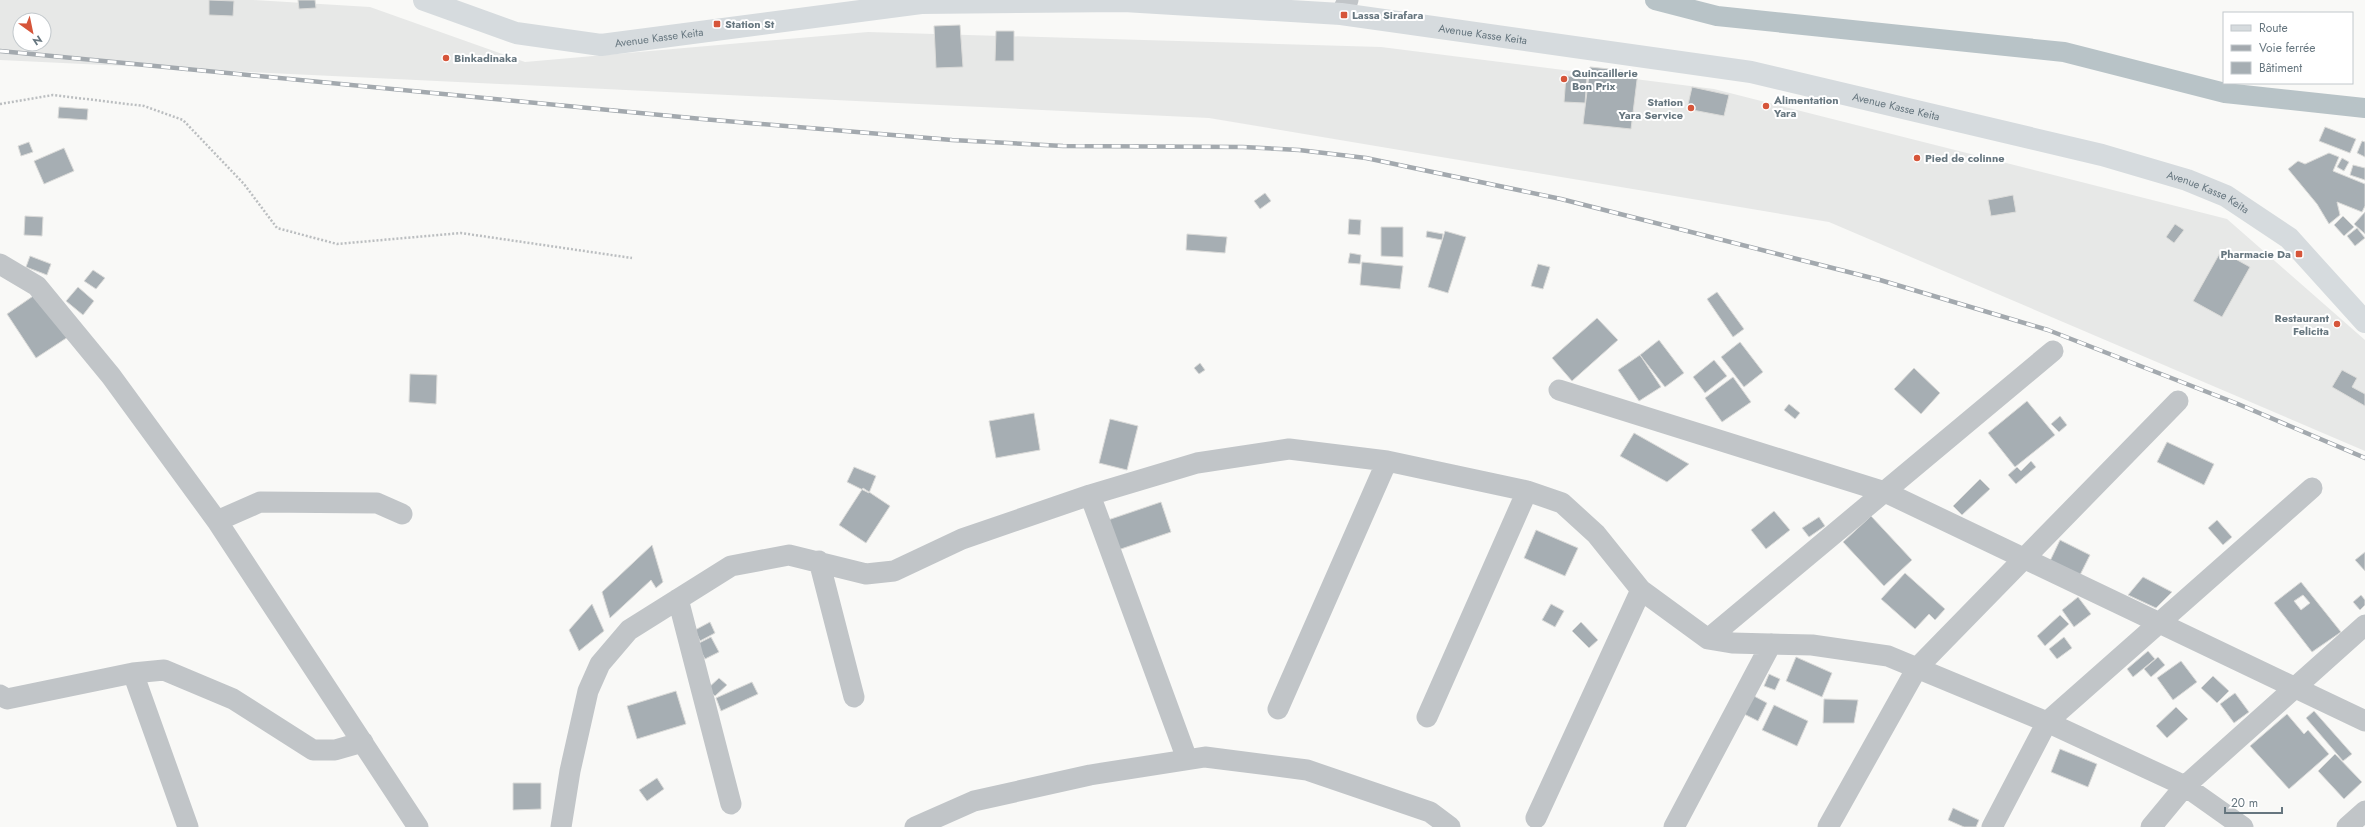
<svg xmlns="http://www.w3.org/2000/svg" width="2365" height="827" font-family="Jost,sans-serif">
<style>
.built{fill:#e7e8e7;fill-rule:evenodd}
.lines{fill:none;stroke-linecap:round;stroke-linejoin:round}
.canal{stroke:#b8c3c7;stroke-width:20}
.building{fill:#a6aeb3;stroke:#dbdbd9;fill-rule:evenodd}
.path{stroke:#bbbec0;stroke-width:2.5;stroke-dasharray:2 2;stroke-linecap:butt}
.minor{stroke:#c1c5c8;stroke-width:21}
.major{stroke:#d6dbde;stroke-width:22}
.rail-casing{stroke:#a3a9ae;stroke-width:4.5}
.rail{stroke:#fff;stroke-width:3;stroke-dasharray:9;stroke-linecap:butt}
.poi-dot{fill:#d6553a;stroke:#fff;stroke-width:1.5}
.labels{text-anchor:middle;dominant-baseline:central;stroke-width:4;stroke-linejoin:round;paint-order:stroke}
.poi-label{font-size:11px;font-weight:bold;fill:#66767f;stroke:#fff;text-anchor:start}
.street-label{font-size:11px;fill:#66767f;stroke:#fff}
</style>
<rect width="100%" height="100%" fill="#f9f9f7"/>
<path class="built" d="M0,0H253L370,7L525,62L868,32L1381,47L1714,89L2227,219L2365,340V451L1829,222L1209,118L0,60ZM20,20H44V44H20Z"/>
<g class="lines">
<path class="canal" d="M1655,0L1717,16L2064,52L2225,93L2365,108"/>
</g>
<path class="building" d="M209,0L234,1L233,16L209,15Z
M298,0H315L316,8L299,9Z
M960,25L963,67L936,68L934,26Z
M996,31H1014V61H995Z
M1590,67L1638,72L1631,129L1583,124Z
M1566,76L1587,77L1585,103L1564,102Z
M1692,87L1729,95L1724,116L1687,109Z
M59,107L88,109L87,120L58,118Z
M2325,127L2356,139L2350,153L2319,141Z
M2362,141L2365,142V157L2357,153Z
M29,142L33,152L21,156L18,146Z
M64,148L74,171L44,184L34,161Z
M2329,153L2339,157L2333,171L2365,184V206L2362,212L2337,202L2340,215L2329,224L2317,204L2288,169L2298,161L2305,164Z
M2342,158L2349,162L2344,171L2337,167Z
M2353,165L2365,168V180L2350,175Z
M1265,193L1271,201L1260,209L1254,201Z
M2013,195L2016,212L1991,216L1988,200Z
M2365,212V234L2354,224Z
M25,216L43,217L42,236L24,235Z
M2343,216L2354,227L2344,236L2334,225Z
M1349,219L1361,220L1360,235L1348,234Z
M2175,224L2184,230L2174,243L2166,237Z
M1381,227H1403V257L1381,256Z
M2357,228L2365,238L2355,246L2347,236Z
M1427,231L1443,234L1442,240L1426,237Z
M1445,231L1466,237L1448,293L1428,287Z
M1187,234L1227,237L1225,253L1186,250Z
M2221,251L2250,267L2222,317L2193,301Z
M1350,253L1361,255L1360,264L1348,263Z
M30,256L51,264L47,275L26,267Z
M1362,262L1403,266L1400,289L1360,285Z
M1538,264L1550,267L1543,289L1531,286Z
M93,270L105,278L96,289L84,281Z
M78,287L94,301L83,315L66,301Z
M39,292L68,337L36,358L7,314Z
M1717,292L1744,329L1733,337L1707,299Z
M1597,318L1618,340L1572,381L1552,358Z
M1659,340L1684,373L1665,387L1640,355Z
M1740,342L1763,372L1744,387L1721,357Z
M1640,355L1661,387L1639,401L1618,370Z
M1714,360L1727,376L1705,393L1693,377Z
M1200,363L1205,370L1199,374L1194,368Z
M1914,368L1940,393L1921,414L1894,389Z
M2342,370L2357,378L2352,387L2365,394V406L2332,387Z
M410,374L437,375L436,404L409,402Z
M1733,377L1751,402L1722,422L1705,398Z
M2027,401L2055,435L2015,467L1988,433Z
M1789,404L1800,413L1795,419L1784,410Z
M1034,413L1040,450L996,458L989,421Z
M2060,416L2067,425L2059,432L2051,424Z
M1110,419L1138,426L1127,470L1099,463Z
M1634,433L1689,464L1667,482L1620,456Z
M2167,442L2214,464L2204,485L2157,462Z
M2031,461L2036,467L2016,484L2008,475L2017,467L2021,471Z
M854,467L876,476L869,493L847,482Z
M1980,479L1990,489L1962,515L1953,506Z
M863,488L890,506L866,543L839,525Z
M1161,502L1171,532L1115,551L1105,521Z
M1774,511L1790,530L1766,549L1751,530Z
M1871,516L1912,560L1884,586L1843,542Z
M1819,517L1825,526L1809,537L1802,528Z
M2217,520L2232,537L2223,545L2208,528Z
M1536,530L1578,548L1565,576L1524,558Z
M2060,540L2090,555L2080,575L2050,561Z
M652,545L663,582L656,588L651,580L610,618L602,592Z
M2365,552V571L2355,560Z
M1905,573L1945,609L1935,620L1929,614L1915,629L1881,599Z
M2143,577L2172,592L2156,608L2128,595Z
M2301,582L2341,632L2312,652L2274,603ZM2303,595L2310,603L2301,610L2294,601Z
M2361,595L2365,600V605L2360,610L2353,602Z
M2078,597L2091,614L2074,627L2062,610Z
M592,604L604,631L579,651L569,630Z
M1551,604L1564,611L1555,627L1542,620Z
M2060,615L2069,624L2045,646L2037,636Z
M710,622L715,633L700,641L695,630Z
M1581,622L1598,640L1589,648L1572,631Z
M711,637L719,652L705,659L697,644Z
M2064,637L2072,648L2057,659L2049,649Z
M2148,651L2155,659L2133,677L2127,669Z
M1796,657L1832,673L1822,697L1786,681Z
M2158,657L2165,665L2151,677L2144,669Z
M2181,661L2197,682L2173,700L2157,678Z
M1769,674L1780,679L1775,690L1764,686Z
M2213,676L2229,691L2217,703L2201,688Z
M719,678L727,685L715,696L707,689Z
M752,682L758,694L721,711L716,698Z
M676,691L686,724L637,739L627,706Z
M2235,693L2249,712L2234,723L2220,704Z
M1754,696L1767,703L1758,721L1744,714Z
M1824,699L1858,700L1854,723H1823Z
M1774,705L1808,721L1797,746L1762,730Z
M2176,707L2188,719L2167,738L2156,726Z
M2314,711L2352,754L2343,761L2306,718Z
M2287,714L2304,734L2308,730L2329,754L2289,789L2250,746Z
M2060,749L2097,764L2088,787L2051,772Z
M2335,754L2362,782L2344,799L2318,771Z
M657,778L664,789L647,801L639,790Z
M513,783H541V809L513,810Z
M1953,808L1979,820L1976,827H1964L1948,820Z"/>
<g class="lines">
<path class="path" d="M0,104L53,95L144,106L183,120L244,184L277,228L337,244L461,233L632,258"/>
<path class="minor" d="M1341,14L1348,0
M0,264L37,286L111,376L217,521L418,827
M1559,390L1885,492L2365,721
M1090,495L1187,759
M217,521L260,502L377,503L402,514
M819,561L854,697
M678,599L731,804
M1708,639L2053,351
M133,673L188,827
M0,695L7,699L133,673L164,670L233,699L313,750H335L363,742
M1278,709L1387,461
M1427,717L1527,491
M1536,818L1641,590
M561,827L570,771L588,691L600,664L629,630L731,566L789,555L866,574L894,571L962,539L1090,495L1197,463L1289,449L1387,461L1527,491L1562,503L1596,534L1641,590L1708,639L1732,643L1812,645L1888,656L2047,722L2185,786L2243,827
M915,827L974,801L1090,775L1205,757L1307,770L1430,812L1450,827
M1674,827L1771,644
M1828,827L1917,668L2178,401
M1992,827L2047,722L2312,488
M2151,827L2185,786L2365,625
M2347,827L2365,811"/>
<path class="major" id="s1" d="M424,0L516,33L601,45L921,3L1124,1L1341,14L1751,72L2102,155L2187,180L2226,196L2289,238L2365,322"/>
<g class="rail-casing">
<path id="rail" d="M0,51L702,119L952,140L1063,146L1243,147L1299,150L1366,158L1561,199L1880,280L2048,330L2238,404L2365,458"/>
</g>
<use href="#rail" class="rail"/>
</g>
<g class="poi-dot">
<rect x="1340" y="11" width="8" height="8" rx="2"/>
<rect x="713" y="20" width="8" height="8" rx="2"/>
<circle cx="446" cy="58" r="4"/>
<circle cx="1564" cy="79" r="4"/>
<circle cx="1766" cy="106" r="4"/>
<circle cx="1691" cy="108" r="4"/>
<circle cx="1917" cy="158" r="4"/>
<rect x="2295" y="250" width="8" height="8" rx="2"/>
<circle cx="2337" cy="324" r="4"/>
</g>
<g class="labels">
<g class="poi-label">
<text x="1352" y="15">Lassa Sirafara</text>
<text x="725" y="24">Station St</text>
<text x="454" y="58">Binkadinaka</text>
<text x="1572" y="73">Quincaillerie<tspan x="1572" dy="13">Bon Prix</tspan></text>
<text x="1774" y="100">Alimentation<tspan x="1774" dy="13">Yara</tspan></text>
<text x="1683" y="102" text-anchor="end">Station<tspan x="1683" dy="13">Yara Service</tspan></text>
<text x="1925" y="158">Pied de colinne</text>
<text x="2291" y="254" text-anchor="end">Pharmacie Da</text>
<text x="2329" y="318" text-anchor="end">Restaurant<tspan x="2329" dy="13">Felicita</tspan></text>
</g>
<g class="street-label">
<text stroke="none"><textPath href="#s1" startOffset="1070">Avenue Kasse Keita</textPath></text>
<text stroke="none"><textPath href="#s1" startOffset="242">Avenue Kasse Keita</textPath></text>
<text stroke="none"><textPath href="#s1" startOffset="1490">Avenue Kasse Keita</textPath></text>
<text stroke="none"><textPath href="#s1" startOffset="1814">Avenue Kasse Keita</textPath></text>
</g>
</g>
<rect x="2223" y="12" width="130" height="72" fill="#ffffff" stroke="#c2c8cc"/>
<rect x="2231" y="25" width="20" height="6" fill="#d6dbde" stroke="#c2c8cc"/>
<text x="2259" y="32" font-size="12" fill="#66767f">Route</text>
<rect x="2231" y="45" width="20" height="6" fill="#a3a9ae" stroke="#c2c8cc"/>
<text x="2259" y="52" font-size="12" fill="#66767f">Voie ferrée</text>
<rect x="2231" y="62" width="20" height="12" fill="#a6aeb3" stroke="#c2c8cc"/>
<text x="2259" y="72" font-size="12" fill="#66767f">Bâtiment</text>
<g transform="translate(32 32) rotate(147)"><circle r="19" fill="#ffffff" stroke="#c2c8cc"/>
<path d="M0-3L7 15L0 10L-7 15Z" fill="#d6553a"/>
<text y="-6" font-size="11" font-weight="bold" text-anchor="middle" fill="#66767f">N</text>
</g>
<path d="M2225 807v6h57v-6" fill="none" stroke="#66767f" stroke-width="2"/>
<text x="2231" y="807" font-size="12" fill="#66767f" stroke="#ffffff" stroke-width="3" paint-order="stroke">20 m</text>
</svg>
